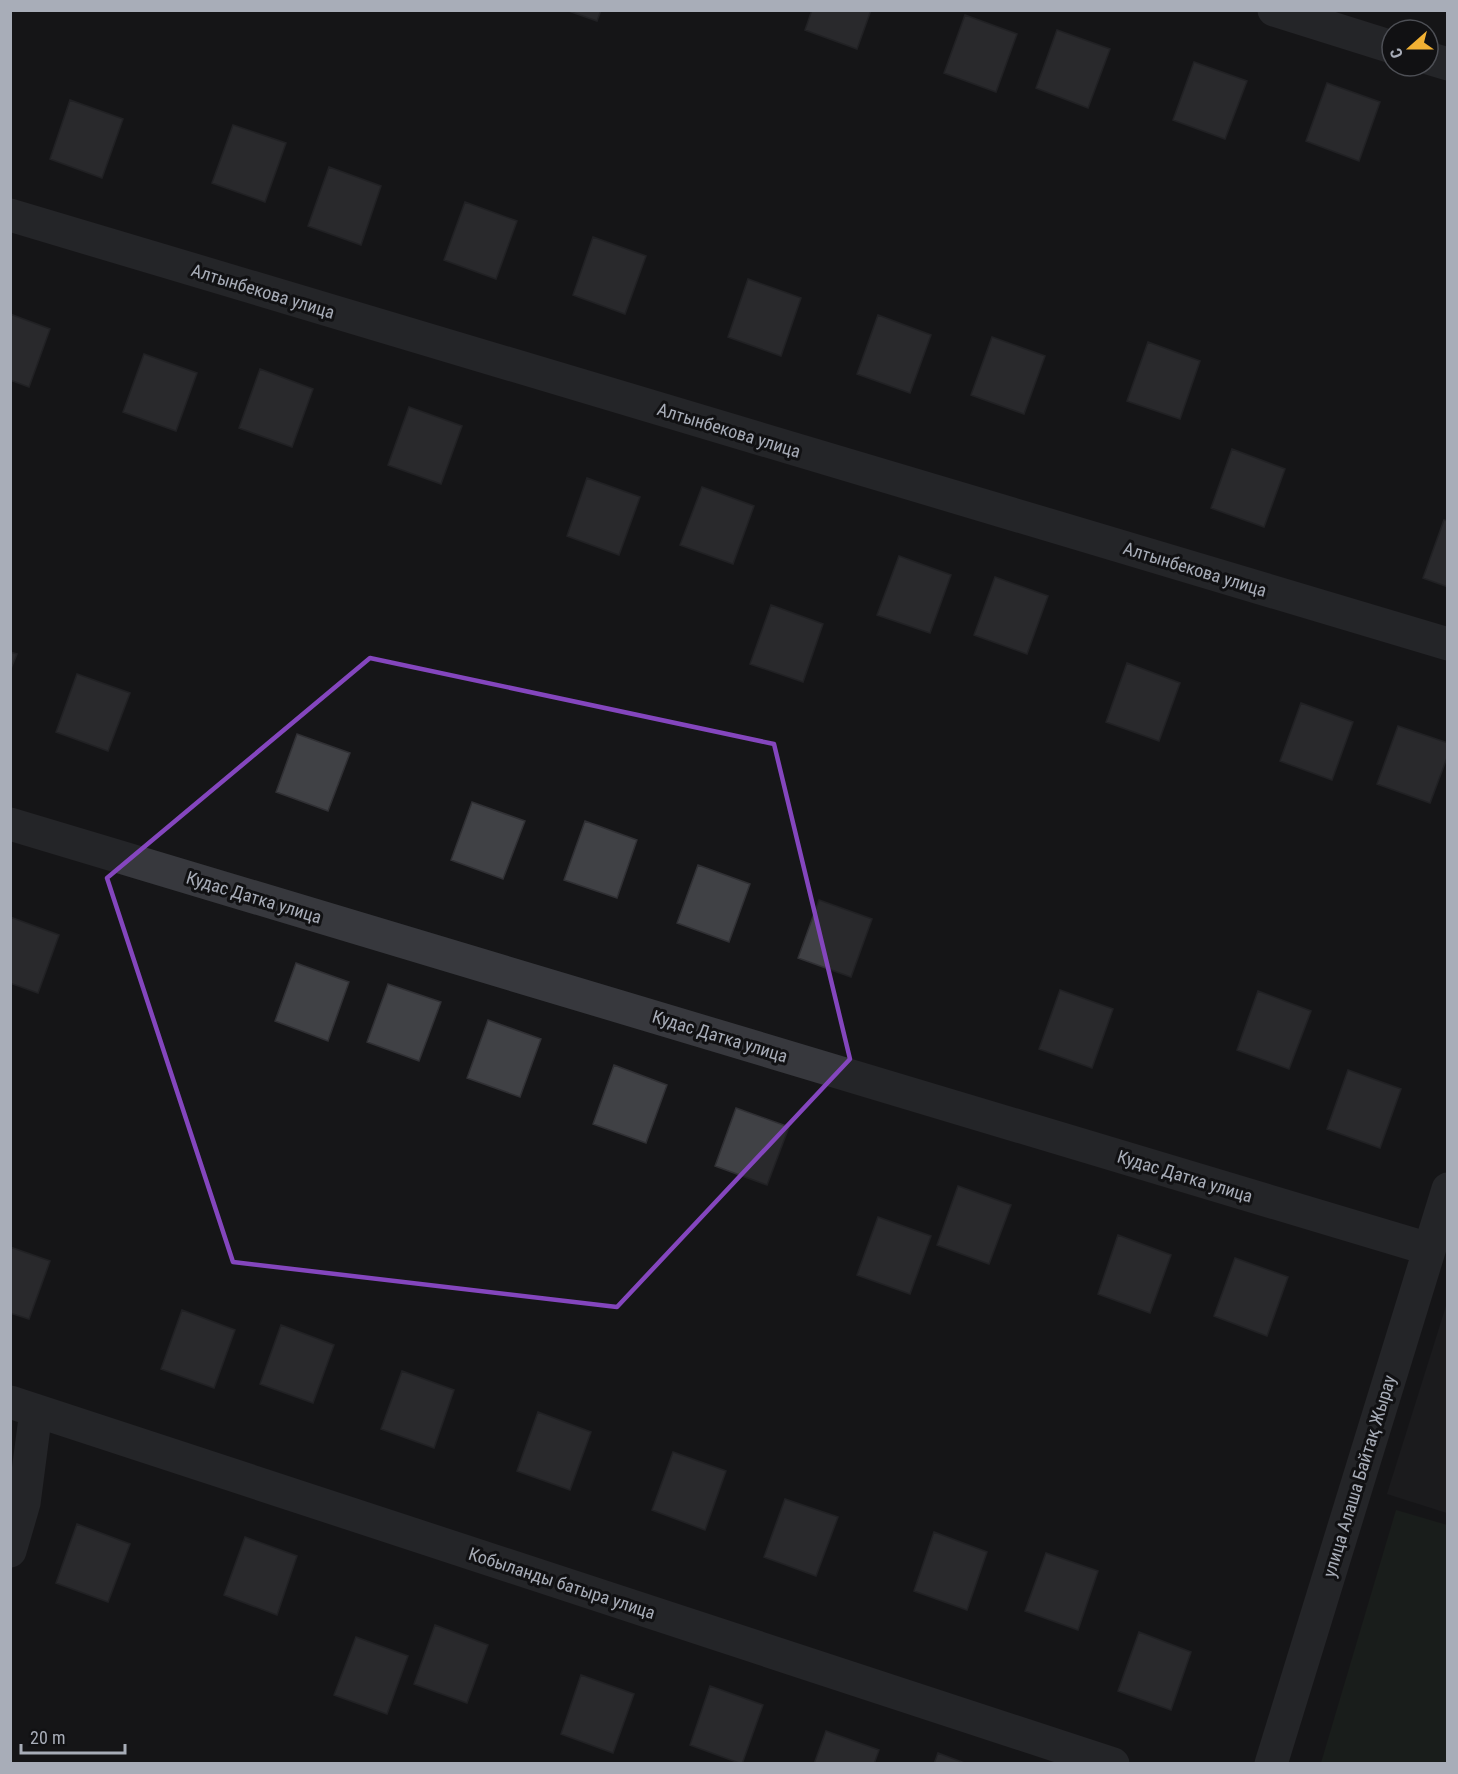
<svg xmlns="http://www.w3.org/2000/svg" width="1458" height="1774" font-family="'Roboto Condensed',sans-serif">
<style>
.built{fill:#222225}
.green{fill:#1e261f}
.building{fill:#404145;stroke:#303034;stroke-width:1.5}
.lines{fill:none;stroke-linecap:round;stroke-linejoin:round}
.minor{stroke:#37383d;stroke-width:33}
.marked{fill:none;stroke:#8446be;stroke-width:4.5;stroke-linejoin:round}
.labels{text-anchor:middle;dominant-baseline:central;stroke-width:6;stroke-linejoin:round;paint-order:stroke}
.street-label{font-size:18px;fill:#a8adb8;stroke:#111113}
</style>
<rect width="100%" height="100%" fill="#161618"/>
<path class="built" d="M1447,1303V1513L1387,1494Z"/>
<path class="green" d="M1396,1510L1447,1525V1763H1321Z"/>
<path class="building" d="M566,10H601L597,21Z
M812,10H871L857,49L805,30Z
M965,15L1017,34L996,92L944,73Z
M1057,30L1110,49L1088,108L1036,88Z
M1194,62L1247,81L1225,139L1173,120Z
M1327,83L1380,102L1359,161L1306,141Z
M70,100L123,119L102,178L50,159Z
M233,125L286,143L265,202L212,183Z
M329,167L381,186L361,245L308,226Z
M465,202L517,221L496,279L444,260Z
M593,237L646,256L625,314L573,295Z
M748,279L801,298L781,356L728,337Z
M10,314L50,329L29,387L10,380Z
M878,315L931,335L910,393L857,374Z
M992,337L1045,356L1024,414L971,395Z
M1148,342L1200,361L1180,419L1127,401Z
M144,354L197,373L176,431L123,412Z
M260,369L313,389L292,447L239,428Z
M409,407L462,426L441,484L388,465Z
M1232,449L1285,469L1264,527L1211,508Z
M587,478L640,497L619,555L567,536Z
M702,487L754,506L733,564L680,545Z
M1444,520L1448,521V587L1423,578Z
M899,556L951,575L930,633L877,615Z
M995,577L1048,596L1027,654L974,635Z
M771,605L823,624L803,682L750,664Z
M10,652L17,654L10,671Z
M1127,663L1180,683L1159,741L1106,722Z
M77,674L130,693L108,751L56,732Z
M1301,703L1353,722L1332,780L1280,761Z
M1398,726L1448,743V755L1430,803L1377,784Z
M297,734L350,753L328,811L276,792Z
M472,802L525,821L503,879L451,860Z
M585,821L637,840L617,898L564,880Z
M698,865L750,884L729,942L677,923Z
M819,900L872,919L851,977L798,958Z
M10,917L59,935L38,993L10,983Z
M296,963L349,982L328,1041L275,1021Z
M388,984L441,1002L419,1061L367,1042Z
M1060,990L1113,1009L1092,1068L1039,1049Z
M1258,991L1311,1011L1289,1069L1237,1050Z
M488,1020L541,1039L520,1097L467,1078Z
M614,1065L667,1085L646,1143L593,1124Z
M1348,1070L1401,1089L1380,1148L1327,1129Z
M736,1108L789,1127L767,1185L715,1166Z
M958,1186L1011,1205L989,1264L937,1245Z
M878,1217L931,1236L910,1294L857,1275Z
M1118,1235L1171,1255L1150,1313L1098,1294Z
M10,1247L50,1261L29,1319L10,1313Z
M1235,1258L1288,1277L1267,1336L1214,1316Z
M182,1310L235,1330L214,1388L161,1369Z
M281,1325L334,1345L313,1403L260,1384Z
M402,1371L454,1390L434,1448L381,1429Z
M538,1412L591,1432L570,1490L517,1471Z
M673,1452L726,1471L705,1530L652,1510Z
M785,1499L838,1517L816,1576L764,1557Z
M77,1524L130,1544L108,1602L56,1583Z
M934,1532L987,1552L967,1610L914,1591Z
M245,1537L297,1556L277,1615L224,1595Z
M1046,1553L1098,1571L1078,1630L1025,1611Z
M435,1625L488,1645L467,1703L414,1684Z
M1139,1632L1191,1652L1171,1710L1118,1691Z
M356,1637L408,1656L387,1714L334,1695Z
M581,1675L634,1694L613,1753L561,1734Z
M710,1686L763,1705L742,1764L690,1745Z
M826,1731L879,1750L874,1764H814Z
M938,1753L967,1764H934Z"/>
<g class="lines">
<path class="minor" d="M1274,10L1392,47
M1428,58L1448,64
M10,215L1448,644
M10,824L1429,1249
M10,1402L1113,1764
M10,1551L24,1503L36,1411
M1271,1764L1448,1189"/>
</g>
<path d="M0 0H1458V1774H0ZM370,658L774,744L850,1059L617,1307L233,1262L107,878Z" fill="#161618" fill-opacity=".55" fill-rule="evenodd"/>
<path class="marked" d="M370,658L774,744L850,1059L617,1307L233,1262L107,878Z"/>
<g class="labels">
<g class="street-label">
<text transform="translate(263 291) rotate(17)">Алтынбекова улица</text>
<text transform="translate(729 430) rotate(17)">Алтынбекова улица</text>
<text transform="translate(1195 569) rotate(17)">Алтынбекова улица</text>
<text transform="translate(254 897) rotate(17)">Кудас Датка улица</text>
<text transform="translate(720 1036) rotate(17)">Кудас Датка улица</text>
<text transform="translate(1185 1176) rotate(17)">Кудас Датка улица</text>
<text transform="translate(1359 1476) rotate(-73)">улица Алаша Байтақ Жырау</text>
<text transform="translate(562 1583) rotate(18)">Кобыланды батыра улица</text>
</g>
</g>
<rect width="1458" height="1774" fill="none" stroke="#a8adb8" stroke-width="24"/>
<g transform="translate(1410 48) rotate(249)"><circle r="28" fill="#111113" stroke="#4d4f55" stroke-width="1.5"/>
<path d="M0-4.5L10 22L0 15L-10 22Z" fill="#f2b134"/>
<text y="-9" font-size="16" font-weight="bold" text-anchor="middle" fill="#a8adb8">С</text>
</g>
<path d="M21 1744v9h104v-9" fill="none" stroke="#a8adb8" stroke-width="3"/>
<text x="30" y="1744" font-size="18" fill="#a8adb8" stroke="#111113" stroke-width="4.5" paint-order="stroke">20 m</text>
</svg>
